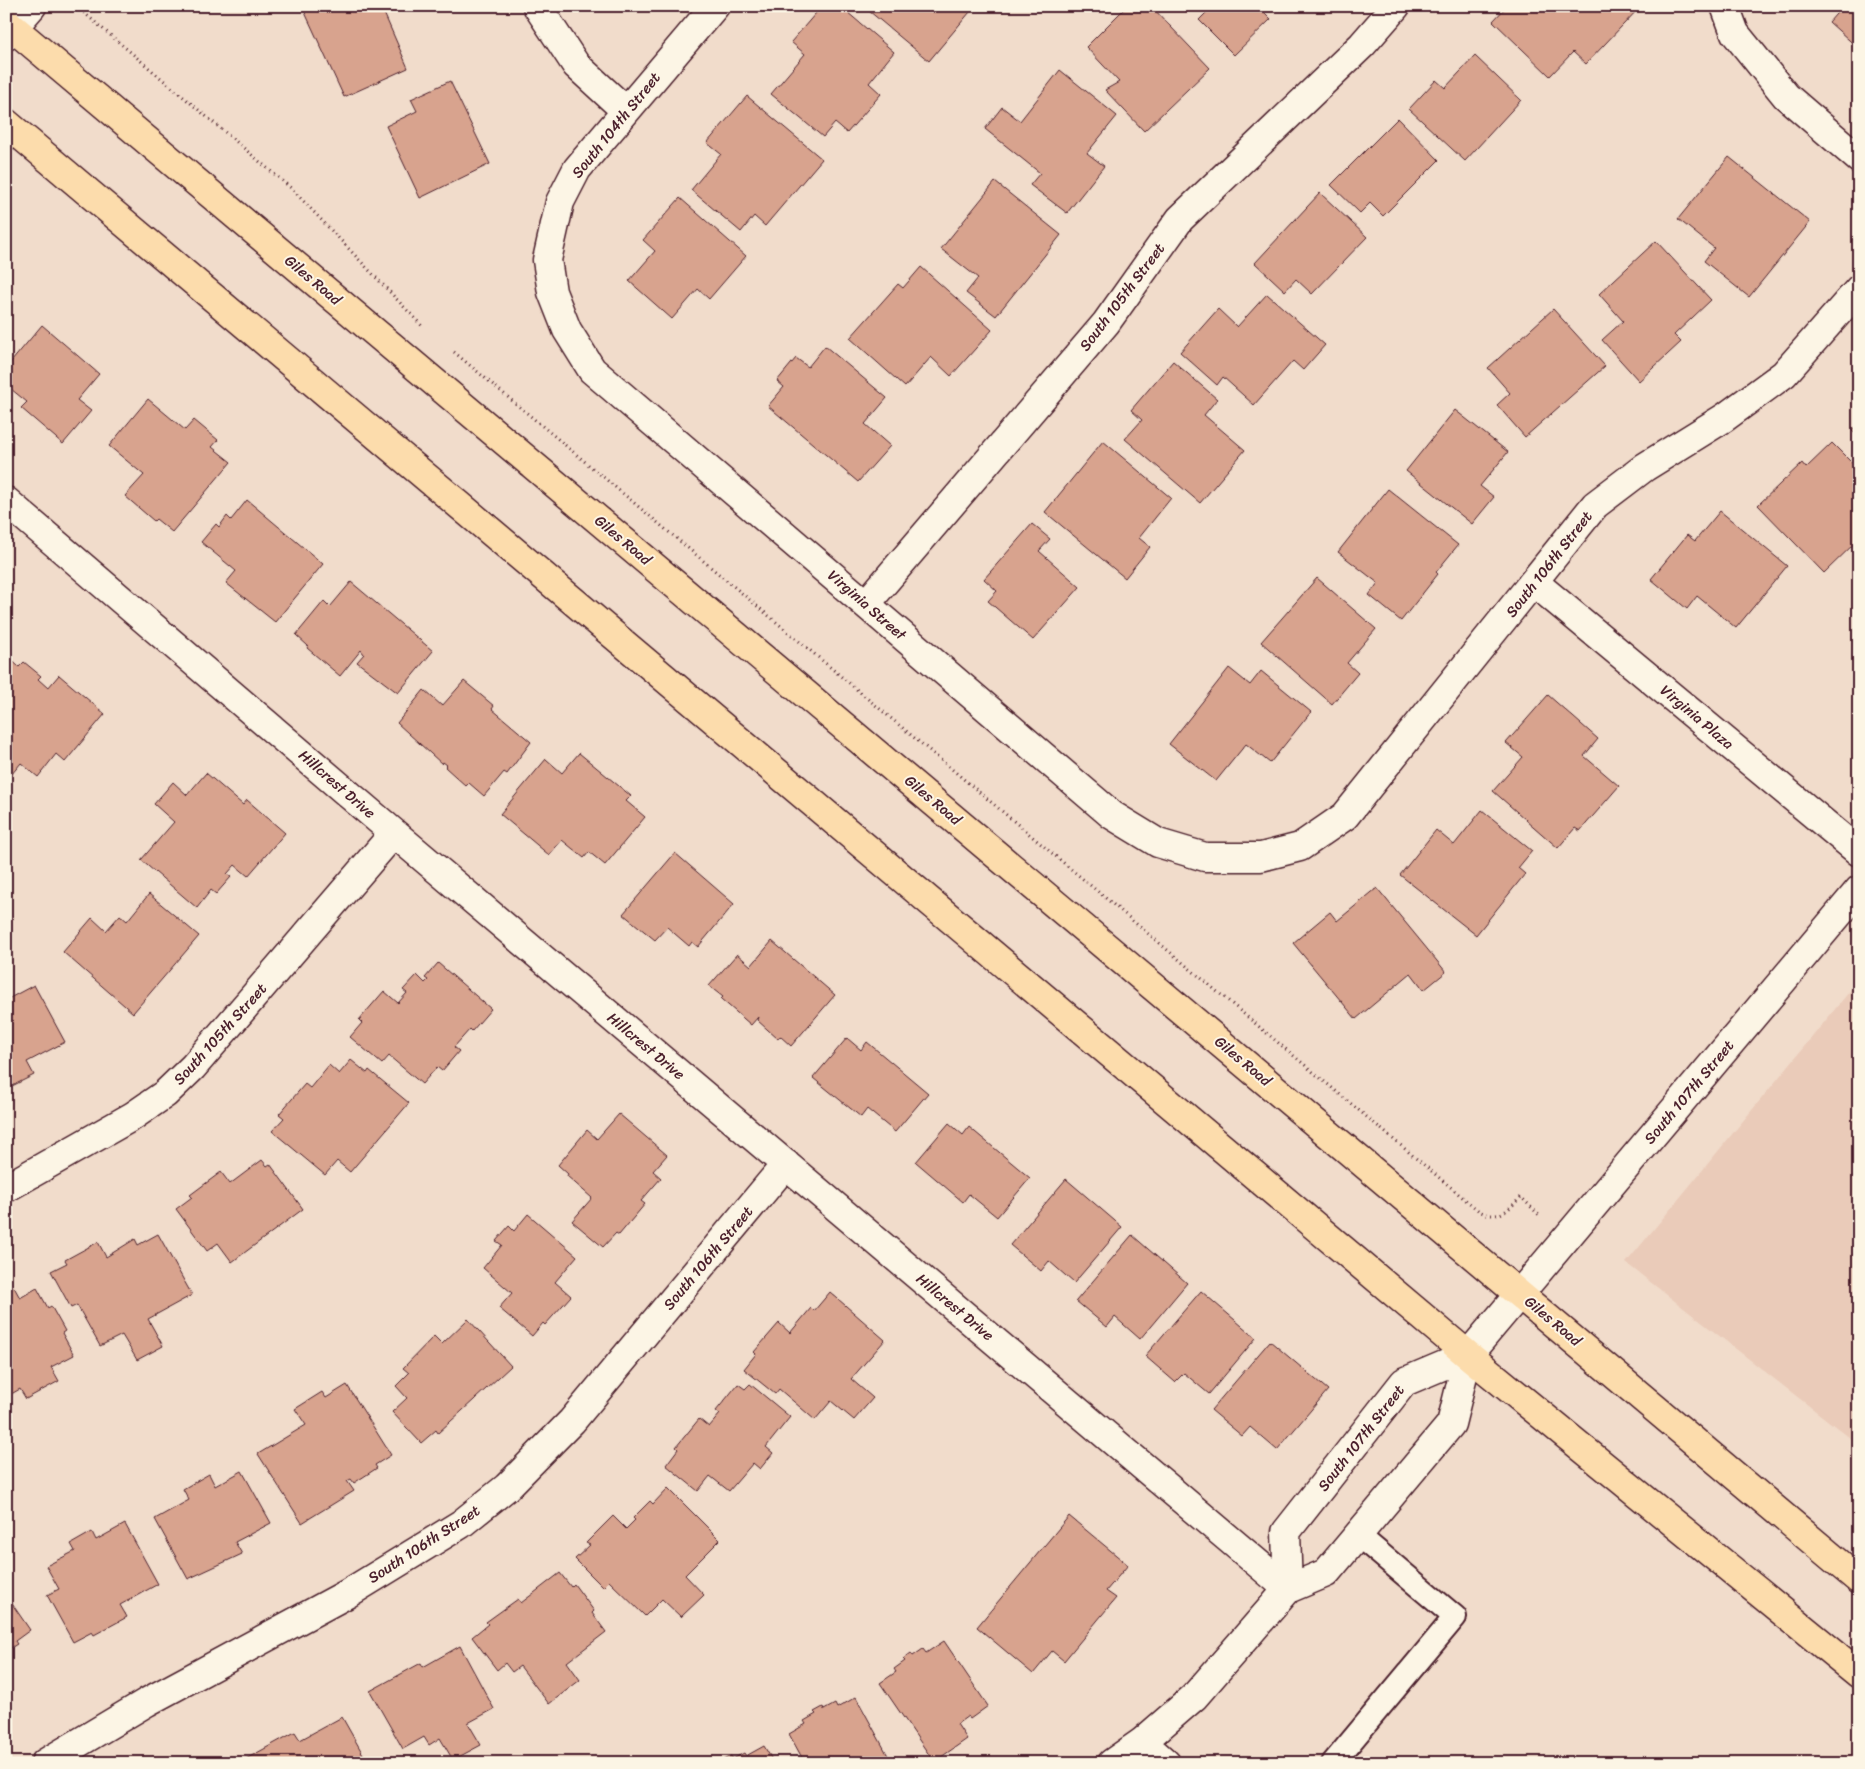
<svg xmlns="http://www.w3.org/2000/svg" width="1865" height="1769" font-family="Sriracha,sans-serif">
<style>
.built{fill:#eacbb9}
.building{fill:#d8a38e;stroke:#4a1f2b}
.lines{fill:none;stroke-linecap:round;stroke-linejoin:round}
.lane-casing{stroke:#4a1f2b;stroke-width:26}
.street-casing{stroke:#4a1f2b;stroke-width:31}
.primary-casing{stroke:#4a1f2b;stroke-width:31}
.path{stroke:#4a1f2b;stroke-width:3;stroke-dasharray:1 4;stroke-linecap:butt}
.lane{stroke:#fcf5e5;stroke-width:22}
.street{stroke:#fcf5e5;stroke-width:28}
.primary{stroke:#fcdcac;stroke-width:28}
.labels{text-anchor:middle;dominant-baseline:central;stroke-width:4;stroke-linejoin:round;paint-order:stroke}
.street-label{font-size:15px;fill:#4a1f2b;stroke:#fcf5e5}
</style>
<rect width="100%" height="100%" fill="#f1dccb"/>
<filter id="ink" filterUnits="userSpaceOnUse"><feTurbulence type="fractalNoise" baseFrequency=".02" numOctaves="2"/><feDisplacementMap in="SourceGraphic" scale="10" xChannelSelector="R" yChannelSelector="G"/><feConvolveMatrix kernelMatrix="1 2 1 2 8 2 1 2 1" color-interpolation-filters="sRGB"/></filter>
<g filter="url(#ink)">
<path class="built" d="M1859,980V1445L1626,1263Z"/>
<path class="building" d="M302,6H399L384,13L408,68L344,97Z
M822,6H840L894,52L869,83L881,94L847,133L835,123L823,137L771,94L805,54L791,42Z
M863,6H975L929,61Z
M1127,6H1151L1210,68L1144,131L1105,90L1119,82L1086,47Z
M1213,6H1262L1260,8L1271,19L1234,55L1199,20Z
M1507,6H1641L1586,64L1573,52L1550,76L1493,21Z
M1843,6H1859V49L1829,22Z
M1475,56L1521,100L1465,161L1409,109L1436,80L1445,88Z
M1060,70L1117,116L1087,153L1104,166L1067,213L1030,185L1040,173L985,129L1002,107L1020,121Z
M450,81L490,164L420,198L386,126L417,111L411,99Z
M747,96L822,159L765,226L754,216L741,232L691,190L721,154L707,143Z
M1398,118L1439,160L1383,216L1370,203L1360,213L1331,185Z
M1729,157L1810,222L1749,297L1704,261L1714,248L1678,219Z
M995,182L1061,235L996,316L966,293L978,278L941,249Z
M1320,193L1367,237L1312,294L1296,279L1285,291L1255,263Z
M680,198L746,256L709,299L698,289L672,319L629,281L655,251L643,240Z
M1656,241L1711,300L1674,335L1681,342L1639,381L1602,340L1623,321L1599,294Z
M921,267L992,330L951,376L931,357L905,387L850,338L898,284L903,288Z
M1267,294L1325,345L1303,370L1293,361L1254,405L1223,377L1217,385L1180,352L1218,309L1237,327Z
M1553,309L1605,366L1525,437L1497,405L1510,393L1488,368Z
M42,325L99,374L77,400L91,411L63,444L21,408L27,402L6,385V368Z
M825,346L887,398L865,424L890,446L858,482L768,406L784,387L777,381L796,358L808,367Z
M1173,361L1217,399L1204,415L1245,450L1200,503L1125,439L1142,420L1131,410Z
M148,399L185,430L194,420L218,440L212,447L231,462L172,532L156,519L154,521L125,496L144,475L109,446Z
M1455,410L1508,452L1480,486L1494,497L1472,524L1406,471Z
M1859,423V437L1852,431Z
M1103,441L1171,498L1139,538L1150,547L1125,578L1045,512Z
M1832,443L1859,470V539L1824,573L1758,505L1802,463L1806,468Z
M1388,489L1458,545L1436,572L1438,574L1401,621L1369,595L1378,583L1338,552Z
M247,500L323,564L275,622L226,583L236,571L201,542L216,524L219,527L227,516L231,520Z
M1720,511L1787,566L1736,628L1697,596L1687,609L1651,579L1687,535L1695,541Z
M1032,524L1050,539L1039,551L1080,587L1033,640L988,601L997,591L984,579Z
M1317,578L1376,629L1347,663L1358,673L1332,704L1261,642Z
M351,582L433,651L398,693L357,662L364,654L361,650L340,676L307,648L308,646L296,635L324,601L330,607Z
M6,655L19,667L24,662L41,676L38,679L48,688L59,675L105,714L65,762L56,754L38,777L21,763L6,781Z
M1229,668L1250,685L1261,671L1311,712L1270,763L1246,744L1216,781L1169,744Z
M464,681L494,706L492,709L531,742L507,774L504,772L484,796L469,783L466,786L445,767L447,765L443,762L442,764L397,723L424,690L442,706Z
M1548,695L1598,739L1584,756L1619,786L1580,831L1575,828L1558,848L1493,791L1523,757L1506,743Z
M579,753L631,796L626,801L645,817L605,865L589,852L584,858L562,840L549,855L500,814L546,759L562,773Z
M206,773L243,805L247,800L285,833L248,876L235,865L227,874L231,877L216,894L211,890L197,908L141,860L174,822L154,804L173,782L187,795Z
M1482,810L1532,851L1518,868L1525,874L1476,935L1400,875L1436,830L1454,845Z
M675,853L734,904L698,947L692,942L689,946L667,927L655,940L623,914Z
M1377,888L1446,972L1424,990L1411,973L1356,1019L1293,943L1330,912L1337,921Z
M149,894L199,936L133,1013L63,952L92,918L106,931L120,915L127,921Z
M772,941L835,995L791,1046L780,1036L778,1039L757,1020L758,1017L751,1025L721,999L723,997L709,986L737,954L751,966Z
M438,963L491,1009L472,1031L470,1029L454,1047L459,1051L442,1071L437,1067L422,1084L389,1056L382,1064L350,1037L362,1023L359,1020L384,991L398,1003L407,993L403,990L417,975L425,983L428,980L425,978Z
M34,985L65,1042L27,1062L34,1075L6,1089V1000Z
M847,1038L861,1050L867,1042L928,1093L895,1132L867,1109L861,1117L813,1078Z
M351,1060L367,1073L369,1070L409,1103L350,1172L337,1161L325,1175L272,1131L284,1118L279,1114L305,1084L310,1088L329,1065L339,1074Z
M619,1114L667,1155L653,1171L661,1178L641,1201L645,1204L619,1235L616,1233L603,1247L572,1221L592,1198L567,1176L568,1174L558,1165L587,1130L597,1139Z
M949,1123L963,1135L969,1127L1030,1178L997,1217L969,1194L963,1202L916,1162Z
M262,1160L267,1166L270,1164L303,1209L232,1262L218,1243L207,1251L176,1209L192,1197L190,1195L221,1172L230,1184Z
M1066,1179L1122,1227L1074,1283L1049,1261L1041,1271L1010,1245Z
M528,1214L577,1256L555,1282L571,1296L545,1325L543,1323L532,1336L499,1308L512,1293L483,1268L502,1245L496,1241L509,1226L514,1231Z
M158,1234L192,1295L148,1319L163,1346L137,1360L122,1335L100,1346L77,1305L71,1308L51,1271L67,1263L65,1260L98,1242L106,1257L135,1239L138,1245Z
M1132,1235L1187,1283L1140,1339L1115,1317L1107,1327L1076,1301Z
M14,1287L20,1298L37,1288L48,1308L51,1306L65,1331L62,1333L74,1355L51,1367L59,1381L26,1399L20,1389L6,1397V1292Z
M1201,1291L1256,1338L1209,1394L1184,1373L1175,1382L1145,1356Z
M830,1292L885,1340L851,1379L873,1398L854,1420L831,1401L815,1420L779,1389L775,1394L744,1369L756,1354L754,1352L779,1323L790,1333L811,1308L814,1311Z
M468,1319L511,1366L438,1433L436,1430L421,1443L392,1412L407,1398L396,1386L409,1373L403,1368L434,1336L442,1344Z
M1270,1341L1328,1390L1277,1450L1250,1427L1242,1436L1211,1410Z
M738,1384L745,1389L750,1384L790,1417L766,1447L773,1453L760,1469L753,1463L729,1491L710,1476L698,1491L666,1465L678,1449L676,1447L699,1419L709,1427L720,1414L716,1411Z
M347,1385L391,1455L375,1465L377,1468L354,1483L351,1479L347,1481L354,1491L302,1523L258,1454L306,1425L295,1409L322,1392L326,1398Z
M242,1471L271,1523L235,1542L242,1554L188,1579L155,1519L189,1500L183,1489L209,1474L215,1486Z
M668,1488L720,1540L685,1575L704,1595L681,1617L662,1599L645,1616L609,1581L603,1587L575,1559L590,1545L586,1543L613,1516L626,1529L635,1520L633,1518L650,1501L653,1504Z
M1069,1516L1128,1565L1106,1591L1116,1598L1064,1661L1052,1651L1033,1674L977,1627Z
M125,1524L158,1584L120,1605L127,1617L94,1635L92,1632L73,1642L47,1595L59,1589L46,1566L75,1551L71,1544L92,1532L96,1540Z
M560,1573L571,1587L574,1584L594,1611L592,1613L606,1632L567,1662L580,1680L549,1704L520,1666L512,1672L505,1663L497,1670L472,1637L488,1624L486,1622L518,1599L521,1603Z
M6,1595L30,1630L15,1641L17,1644L6,1651Z
M944,1641L988,1706L970,1719L968,1716L957,1724L967,1739L934,1762L880,1683L896,1672L894,1669L905,1661L903,1659L911,1653L913,1656L923,1649L926,1653Z
M460,1646L494,1709L468,1723L481,1745L453,1760L440,1738L429,1745L424,1737L403,1749L370,1691L421,1663L423,1667Z
M856,1697L892,1763H805L789,1734L806,1724L804,1721L816,1714L814,1712L823,1707L824,1710L835,1704L837,1708Z
M342,1717L368,1763H246L244,1760L295,1732L300,1740Z
M764,1746L774,1763H724L723,1760L731,1756L733,1759L744,1753L746,1756Z"/>
<g class="lines">
<g class="lane-casing">
<path id="lane" d="M1333,1763L1455,1617L1358,1535"/>
</g>
<g class="street-casing">
<path id="street" d="M537,6L576,65L626,111
M715,6L577,169L560,202L547,260L552,292L567,330L592,370L1112,815L1158,843L1205,857H1261L1300,847L1345,816L1595,505L1645,467L1724,418L1784,374L1859,289
M1725,6L1735,33L1786,96L1859,159
M6,36L32,6
M6,501L394,833L1288,1589
M1535,583L1859,852
M866,604L1106,323L1180,219L1362,45L1396,6
M6,1188L133,1116L165,1094L193,1067L394,833
M1288,1589L1286,1532L1404,1382L1468,1355L1859,890
M1142,1742L1166,1763
M45,1763L147,1702L347,1594L461,1524L507,1487L572,1421L786,1164
M1112,1763L1142,1742L1194,1697L1288,1589L1326,1573L1451,1424L1468,1355"/>
</g>
<g class="primary-casing">
<path id="primary" d="M6,22L1859,1580
M6,123L1468,1355L1859,1674"/>
</g>
<path class="path" d="M76,6L292,189L424,328
M454,352L1479,1211C1499,1221 1507,1211 1521,1197L1541,1217"/>
<use href="#lane" class="lane"/>
<use href="#street" class="street"/>
<use href="#primary" class="primary"/>
</g>
</g>
<g class="labels">
<g class="street-label">
<text transform="translate(616 125) rotate(-51)">South 104th Street</text>
<text transform="translate(313 280) rotate(40)">Giles Road</text>
<text transform="translate(1122 297) rotate(-53)">South 105th Street</text>
<text transform="translate(623 540) rotate(40)">Giles Road</text>
<text transform="translate(1549 564) rotate(-52)">South 106th Street</text>
<text transform="translate(867 605) rotate(41)">Virginia Street</text>
<text transform="translate(1697 717) rotate(40)">Virginia Plaza</text>
<text transform="translate(337 784) rotate(41)">Hillcrest Drive</text>
<text transform="translate(933 800) rotate(40)">Giles Road</text>
<text transform="translate(220 1034) rotate(-48)">South 105th Street</text>
<text transform="translate(646 1046) rotate(40)">Hillcrest Drive</text>
<text transform="translate(1243 1061) rotate(40)">Giles Road</text>
<text transform="translate(1689 1092) rotate(-50)">South 107th Street</text>
<text transform="translate(708 1258) rotate(-50)">South 106th Street</text>
<text transform="translate(955 1307) rotate(40)">Hillcrest Drive</text>
<text transform="translate(1553 1321) rotate(40)">Giles Road</text>
<text transform="translate(1361 1438) rotate(-52)">South 107th Street</text>
<text transform="translate(424 1544) rotate(-33)">South 106th Street</text>
</g>
</g>
<rect width="1865" height="1769" fill="none" stroke="#fcf5e5" stroke-width="25"/>
<rect x="12" y="12" width="1840" height="1744" fill="none" stroke="#4a1f2b" stroke-width="2" filter="url(#ink)"/>
</svg>
